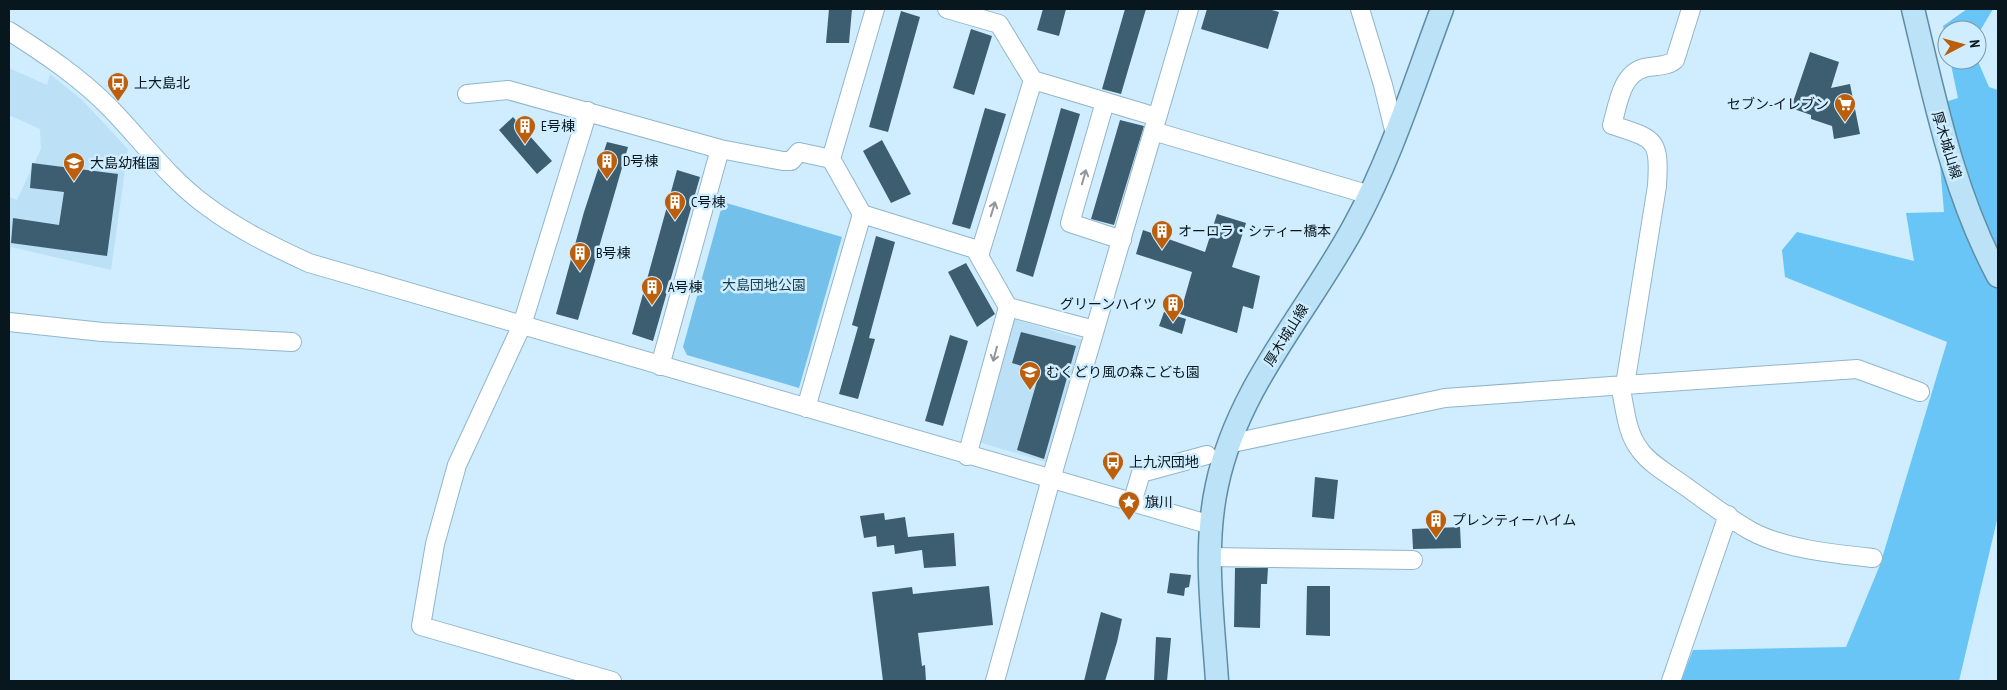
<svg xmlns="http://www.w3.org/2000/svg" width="2007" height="690" font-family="'PT Sans Narrow','Noto Sans JP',sans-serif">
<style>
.built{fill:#bce0f5}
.green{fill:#73c1ea}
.forest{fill:#68c5f6}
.building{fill:#3d5e71}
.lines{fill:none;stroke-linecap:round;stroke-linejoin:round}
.minor-casing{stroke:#91b6ca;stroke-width:20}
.major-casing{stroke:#5e8ea7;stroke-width:25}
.minor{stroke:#fff;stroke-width:18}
.major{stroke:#bbe2f7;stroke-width:22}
.oneway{stroke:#909699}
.labels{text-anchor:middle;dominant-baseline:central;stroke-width:5;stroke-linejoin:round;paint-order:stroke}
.poi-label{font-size:14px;fill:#08161d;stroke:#cfedfe;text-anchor:start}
.street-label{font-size:14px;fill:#08161d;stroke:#cfedfe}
.park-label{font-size:14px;fill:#153e52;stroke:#cfedfe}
</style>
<rect width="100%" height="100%" fill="#cfedfe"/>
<path class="built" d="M9,68L47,85L50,74L82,100L128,149L111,270L11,247L9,255V197L17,200L41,149L40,129L9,115Z
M1014,319L1082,340L1046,462L979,442Z"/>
<path class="green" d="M723,202L842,237L799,388L687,355L683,347Z"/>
<path class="forest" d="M1967,9H1993L1977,36V30H1947V45L1943,26Z
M1977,59L1989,87L1998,90V516L1959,681H1681L1693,650L1846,647L1880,565L1947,342L1785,277L1782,250L1797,232L1914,261L1906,213L1944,212L1935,105L1958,98L1950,60Z"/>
<path class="building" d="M829,9H852L849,43H826Z
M1043,9H1066L1059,36L1037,30Z
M1125,9H1146L1121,94L1102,89Z
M1207,9H1268L1279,12L1268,49L1201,29Z
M901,11L920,17L888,132L869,127Z
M971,29L992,36L974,95L953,88Z
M1810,52L1839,62L1831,88L1850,84L1860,134L1834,139L1832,126L1811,119V115L1791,108Z
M985,108L1006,114L970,229L952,224Z
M1061,108L1080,114L1033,277L1016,271Z
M513,117L552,161L537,174L499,130Z
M1120,120L1144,126L1114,225L1091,219Z
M882,140L911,194L891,203L863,151Z
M607,142L628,147L578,320L556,314L584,212Z
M32,163L118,174L107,256L11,243L13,218L59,225L64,192L30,188Z
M677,170L700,177L653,341L632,334Z
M1217,214L1246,223L1232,267L1260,276L1253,309L1243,306L1237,333L1180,314L1192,272L1136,254L1143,230L1205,252Z
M876,236L895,242L869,338L875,339L858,399L839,394L858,327L852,325Z
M966,263L995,314L977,327L948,272Z
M1164,312L1186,319L1182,334L1159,326Z
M1021,332L1076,346L1044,459L1017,450L1040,371L1012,363Z
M950,335L968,341L943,426L925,421Z
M1315,477L1338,480L1334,519L1312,517Z
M884,513L885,520L905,517L908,537L954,533L956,566L924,568L922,550L895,554L894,545L877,547L876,536L864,538L860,516Z
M1460,527L1461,548L1413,549L1412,529Z
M1235,568H1268L1267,584H1261L1260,628L1234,627Z
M1170,573L1191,575L1189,587L1185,588L1184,596L1167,593Z
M989,586L993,625L918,633L922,666L925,665L926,681H883L872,592L912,587L913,594Z
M1307,586H1330V636L1306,635Z
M1101,612L1122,619L1117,642L1105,681H1084Z
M1156,637L1171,638L1167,681H1154Z"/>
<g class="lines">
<g class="minor-casing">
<path id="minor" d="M947,9L999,24L1033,80L1157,117
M1360,9L1383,85L1395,134
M9,31C45,54 81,78 111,109C142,141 168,177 204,204C237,229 272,246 309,263L1211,525
M467,94L508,90L720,149L783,161H791L799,152L831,159
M1105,102L1070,223L1122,240
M588,111L522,325L457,465L435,544L421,626L612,681
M1153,131L1370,195
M862,214L975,249L1008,307L1094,330
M979,256L1033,80
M9,322L102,332L292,342
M660,366L720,149
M1620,385C1625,406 1626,433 1640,450C1651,465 1670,475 1685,486C1706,501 1728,518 1751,531C1784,549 1835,554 1873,558
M1625,385L1657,186C1660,138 1655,139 1612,125C1618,105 1621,74 1644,68C1655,65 1667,67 1675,60L1691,9
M806,408L862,214L831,159L875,9
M1228,444L1445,398L1625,385L1857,369L1920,392
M967,456L1008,307
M1132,503L1141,473L1207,455
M1210,557L1413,560
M995,681L1051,479L1189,9
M1671,681L1728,515"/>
</g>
<g class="major-casing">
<path id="major" d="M1913,9C1935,100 1953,192 1998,276
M1217,681C1213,617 1203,549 1217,485C1238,386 1307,313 1354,226C1391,158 1415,81 1442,9"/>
</g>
<use href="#minor" class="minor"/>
<use href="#major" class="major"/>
</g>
<defs><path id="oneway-shaft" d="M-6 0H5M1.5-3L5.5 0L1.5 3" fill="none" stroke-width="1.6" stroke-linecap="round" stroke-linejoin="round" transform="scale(1.25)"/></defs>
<g class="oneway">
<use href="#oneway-shaft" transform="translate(1084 177) rotate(-74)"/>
<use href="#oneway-shaft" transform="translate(993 209) rotate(-73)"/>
<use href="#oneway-shaft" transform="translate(995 354) rotate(105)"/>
</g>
<defs>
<g id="bus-pin" transform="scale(1.125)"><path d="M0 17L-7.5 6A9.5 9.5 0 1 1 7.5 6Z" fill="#bc5f0d" stroke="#cfedfe"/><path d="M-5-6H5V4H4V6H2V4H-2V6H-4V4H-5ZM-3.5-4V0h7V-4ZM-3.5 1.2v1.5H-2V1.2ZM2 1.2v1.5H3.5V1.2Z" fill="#fff"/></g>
<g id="supermarket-pin" transform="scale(1.125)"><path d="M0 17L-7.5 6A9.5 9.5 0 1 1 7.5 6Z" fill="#bc5f0d" stroke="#cfedfe"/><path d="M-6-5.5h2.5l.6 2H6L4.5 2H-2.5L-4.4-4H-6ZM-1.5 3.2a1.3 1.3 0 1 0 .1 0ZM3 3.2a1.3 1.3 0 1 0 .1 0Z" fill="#fff"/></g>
<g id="building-pin" transform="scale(1.125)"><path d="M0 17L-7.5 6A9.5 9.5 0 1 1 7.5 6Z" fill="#bc5f0d" stroke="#cfedfe"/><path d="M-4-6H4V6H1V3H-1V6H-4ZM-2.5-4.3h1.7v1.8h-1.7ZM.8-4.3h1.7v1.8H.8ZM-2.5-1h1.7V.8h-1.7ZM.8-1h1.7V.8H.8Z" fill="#fff"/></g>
<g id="school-pin" transform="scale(1.125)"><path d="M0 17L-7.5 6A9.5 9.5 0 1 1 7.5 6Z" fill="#bc5f0d" stroke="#cfedfe"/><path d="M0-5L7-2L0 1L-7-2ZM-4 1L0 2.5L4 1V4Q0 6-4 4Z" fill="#fff"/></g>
<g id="sight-pin" transform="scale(1.125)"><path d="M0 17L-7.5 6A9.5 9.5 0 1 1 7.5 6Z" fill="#bc5f0d" stroke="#cfedfe"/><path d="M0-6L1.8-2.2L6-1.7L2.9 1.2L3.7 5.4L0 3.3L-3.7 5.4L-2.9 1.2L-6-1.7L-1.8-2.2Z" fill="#fff"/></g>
</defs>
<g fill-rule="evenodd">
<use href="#bus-pin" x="118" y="83"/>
<use href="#supermarket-pin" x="1845" y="104"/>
<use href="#building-pin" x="525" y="126"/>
<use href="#building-pin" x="607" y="161"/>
<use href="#school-pin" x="74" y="163"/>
<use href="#building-pin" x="675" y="202"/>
<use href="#building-pin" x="1162" y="231"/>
<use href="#building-pin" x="580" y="253"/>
<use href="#building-pin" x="652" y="287"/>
<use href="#building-pin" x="1173" y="304"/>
<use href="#school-pin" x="1030" y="372"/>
<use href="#bus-pin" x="1113" y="462"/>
<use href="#sight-pin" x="1129" y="502"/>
<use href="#building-pin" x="1436" y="520"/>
</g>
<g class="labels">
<g class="poi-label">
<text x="134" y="83">上大島北</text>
<text x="1829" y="104" text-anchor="end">セブン-イレブン</text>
<text x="541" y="126">E号棟</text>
<text x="623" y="161">D号棟</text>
<text x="90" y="163">大島幼稚園</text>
<text x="691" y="202">C号棟</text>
<text x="1178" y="231">オーロラ・シティー橋本</text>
<text x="596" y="253">B号棟</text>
<text x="668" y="287">A号棟</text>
<text x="1157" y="304" text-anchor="end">グリーンハイツ</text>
<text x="1046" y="372">むくどり風の森こども園</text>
<text x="1129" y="462">上九沢団地</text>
<text x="1145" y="502">旗川</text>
<text x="1452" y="520">プレンティーハイム</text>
</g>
<g class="street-label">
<text transform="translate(1947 145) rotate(73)">厚木城山線</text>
<text transform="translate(1286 335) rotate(-58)">厚木城山線</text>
</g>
<g class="park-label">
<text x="764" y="285">大島団地公園</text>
</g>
</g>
<rect width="2007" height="690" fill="none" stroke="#08161d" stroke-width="20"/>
<g transform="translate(1962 45) rotate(84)"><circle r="24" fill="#cfedfe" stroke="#7f97a4"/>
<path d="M0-4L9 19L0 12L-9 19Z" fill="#bc5f0d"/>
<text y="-8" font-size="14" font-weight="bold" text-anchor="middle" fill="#08161d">N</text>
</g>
</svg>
